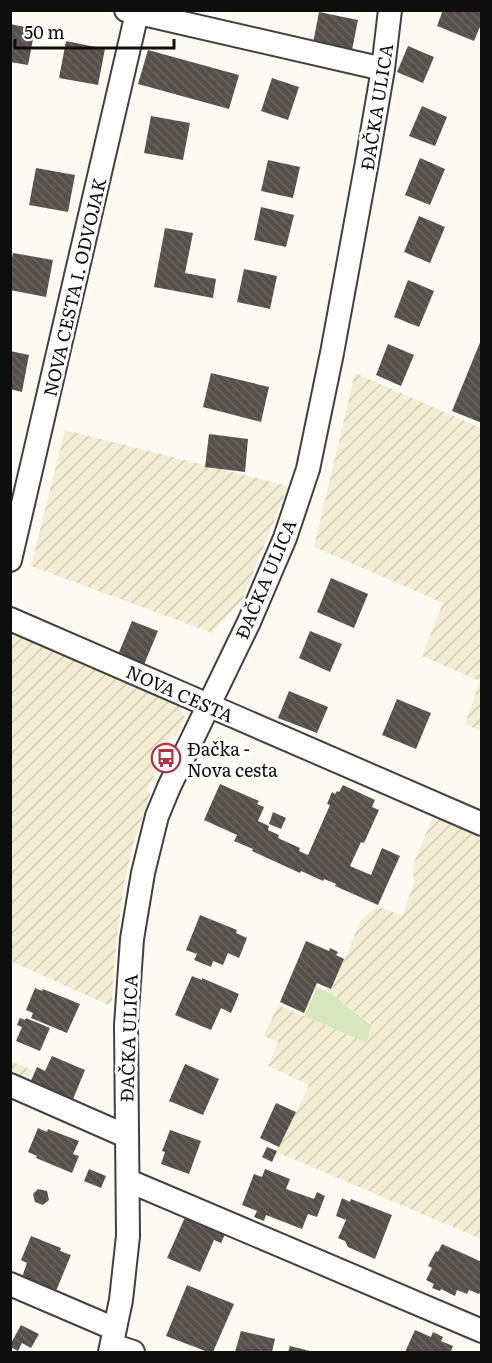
<svg xmlns="http://www.w3.org/2000/svg" width="492" height="1363" font-family="Literata,serif">
<style>
.farmland{fill:url(#farmland-furrows)}
.garden{fill:#d6e6bd}
.building{fill:url(#building-back-hatch)}
.lines{fill:none;stroke-linecap:round;stroke-linejoin:round}
.minor-casing{stroke:#414141;stroke-width:26}
.minor{stroke:#fff;stroke-width:22}
.labels{text-anchor:middle;dominant-baseline:central;stroke-width:6;stroke-linejoin:round;paint-order:stroke}
.street-label{font-size:18px;fill:#0e0e0e;stroke:#fff}
.poi-label{font-size:18px;fill:#0e0e0e;stroke:#fff;text-anchor:start}
</style>
<defs>
<pattern id="farmland-furrows" width="10" height="10" patternUnits="userSpaceOnUse" patternTransform="scale(1.5)"><rect width="10" height="10" fill="#f2edd3"/><path d="M-1 1l2-2M0 10L10 0M9 11l2-2" fill="none" stroke="#cecab4"/></pattern>
<pattern id="building-back-hatch" width="6" height="6" patternUnits="userSpaceOnUse" patternTransform="scale(1.5)"><rect width="6" height="6" fill="#564f4c"/><path d="M-1 5l2 2M0 0l6 6M5-1l2 2" fill="none" stroke="#696461"/></pattern>
</defs>
<rect width="100%" height="100%" fill="#fefaf1"/>
<path class="farmland" d="M355,373L481,428V731L465,724L480,681L422,656L443,603L314,547Z
M65,430L288,486L242,600L212,633L31,566Z
M11,626L177,702L185,717L177,736L172,735L147,791L151,792L133,844L124,884L115,955L112,1002L108,1005L11,961Z
M436,809L481,830V1239L277,1152L309,1085L268,1066L278,1042L264,1036L278,1005L367,1043L371,1024L330,993L361,920L378,906L402,916L414,883L413,865Z
M10,1061L32,1070L26,1085L11,1078Z"/>
<path class="garden" d="M317,987L330,993L371,1025L367,1043L304,1016Z"/>
<path class="building" d="M443,10H482V22L474,41L437,26Z
M319,12L358,20L352,50L313,43Z
M10,24L35,29L28,65L10,62Z
M66,41L105,49L98,85L59,78Z
M408,46L434,57L423,83L397,72Z
M148,50L239,75L229,109L138,84Z
M272,78L299,87L288,120L261,111Z
M422,106L447,117L435,146L409,136Z
M151,116L190,123L183,160L144,153Z
M420,158L445,169L430,205L405,195Z
M268,160L300,167L293,198L261,191Z
M36,168L75,175L68,212L29,205Z
M261,207L294,215L286,247L254,240Z
M419,216L445,227L430,263L404,252Z
M165,228L193,233L185,273L216,279L213,298L154,287Z
M13,253L53,260L46,297L10,290V267Z
M244,269L277,276L270,309L237,302Z
M408,280L434,291L419,327L394,317Z
M481,340H482V423L452,411Z
M388,344L414,355L401,386L376,375Z
M10,351L29,355L22,392L10,389Z
M211,373L269,387L261,422L203,407Z
M209,434L248,439L245,472L205,467Z
M331,578L368,594L354,628L317,612Z
M132,621L158,631L143,667L117,657Z
M310,631L342,644L330,672L299,658Z
M289,691L328,707L317,733L278,718Z
M397,699L431,713L416,749L382,735Z
M220,784L259,801L257,804L264,807L258,821L269,826L268,830L279,835L278,838L300,848L299,851L308,855L330,805L327,804L332,792L335,794L337,791L339,792L343,785L375,800L372,807L379,810L364,843L361,842L350,866L371,875L382,848L400,856L378,905L335,886L336,884L324,879L323,881L301,871L300,873L252,851L253,849L234,841L237,835L204,820Z
M273,812L286,818L281,829L269,824Z
M200,915L237,930L236,933L247,938L239,958L228,953L223,965L213,961L211,967L194,960L197,954L186,950Z
M306,941L329,951L330,948L338,952L336,955L344,959L331,989L317,983L304,1013L280,1002Z
M192,976L202,980V978L239,994L231,1013L221,1008L211,1030L175,1015Z
M35,988L42,991L43,989L80,1004L67,1033L31,1018L33,1013L26,1010Z
M20,1018L25,1020L26,1018L50,1028L40,1051L16,1041L22,1027L17,1025Z
M52,1056L85,1070L71,1104L29,1085L37,1067L45,1071Z
M185,1064L219,1079L203,1115L169,1101Z
M276,1103L296,1112L279,1147L260,1138Z
M38,1128L47,1132L48,1129L79,1141L73,1154L79,1156L72,1173L36,1158L37,1156L28,1152Z
M170,1130L201,1141L189,1174L161,1164L165,1152L162,1151Z
M267,1147L277,1151L272,1162L262,1157Z
M89,1169L106,1176L101,1188L84,1181Z
M265,1169L290,1179L286,1189L314,1199L317,1192L325,1196L317,1217L308,1214L302,1229L266,1215L264,1221L254,1217L257,1211L242,1205L254,1174L262,1177Z
M38,1189L47,1191L49,1200L43,1205L35,1202L33,1194Z
M342,1198L350,1202L351,1199L392,1215L375,1259L348,1247L345,1241L338,1238L346,1220L336,1216Z
M186,1215L226,1232L221,1243L214,1240L200,1272L167,1258Z
M31,1236L61,1248L60,1251L71,1255L56,1291L22,1277L27,1263L21,1260Z
M442,1244L482,1262V1288L479,1294L469,1290L467,1294L457,1290L455,1296L441,1289L440,1291L432,1288L434,1284L426,1280L432,1268L428,1266L436,1251L438,1252Z
M187,1285L234,1304L213,1352H208L166,1336Z
M21,1325L39,1334L31,1348L22,1343L18,1351L10,1347V1345Z
M415,1330L431,1337L433,1332L443,1337L441,1341L453,1346L451,1351L455,1352H405Z
M241,1331L275,1339L272,1352H235Z
M290,1346L314,1352H288Z"/>
<g class="lines">
<g class="minor-casing">
<path id="minor" d="M126,10L383,69
M10,560L137,13
M10,619L482,824
M10,1085L126,1136
M129,1181L482,1331
M10,1284L115,1329
M112,1345L133,1352
M110,1352L121,1300L128,1236L126,1025L132,939L143,873L157,816L169,787L249,622L285,538L308,469L332,353L367,162L383,69L390,10"/>
</g>
<use href="#minor" class="minor"/>
</g>
<defs>
<g id="bus-ring" transform="scale(1.5)"><circle r="9.5" fill="#fff" stroke="#b43143" stroke-width="1.5"/><path d="M-5-6H5V4H4V6H2V4H-2V6H-4V4H-5ZM-3.5-4V0h7V-4ZM-3.5 1.2v1.5H-2V1.2ZM2 1.2v1.5H3.5V1.2Z" fill="#b43143"/></g>
</defs>
<g fill-rule="evenodd">
<use href="#bus-ring" x="166" y="758"/>
</g>
<g class="labels">
<g class="street-label">
<text transform="translate(376 107) rotate(-81)">ĐAČKA ULICA</text>
<text transform="translate(74 287) rotate(-77)">NOVA CESTA I. ODVOJAK</text>
<text transform="translate(265 579) rotate(-67)">ĐAČKA ULICA</text>
<text transform="translate(180 693) rotate(24)">NOVA CESTA</text>
<text transform="translate(128 1038) rotate(-88)">ĐAČKA ULICA</text>
</g>
<g class="poi-label">
<text x="187" y="748">Đačka -<tspan x="187" dy="21">Nova cesta</tspan></text>
</g>
</g>
<rect width="492" height="1363" fill="none" stroke="#0e0e0e" stroke-width="24"/>
<path d="M15 39v9h159v-9" fill="none" stroke="#0e0e0e" stroke-width="3"/>
<text x="24" y="39" font-size="18" fill="#0e0e0e" stroke="#ffffff" stroke-width="4.5" paint-order="stroke">50 m</text>
</svg>
